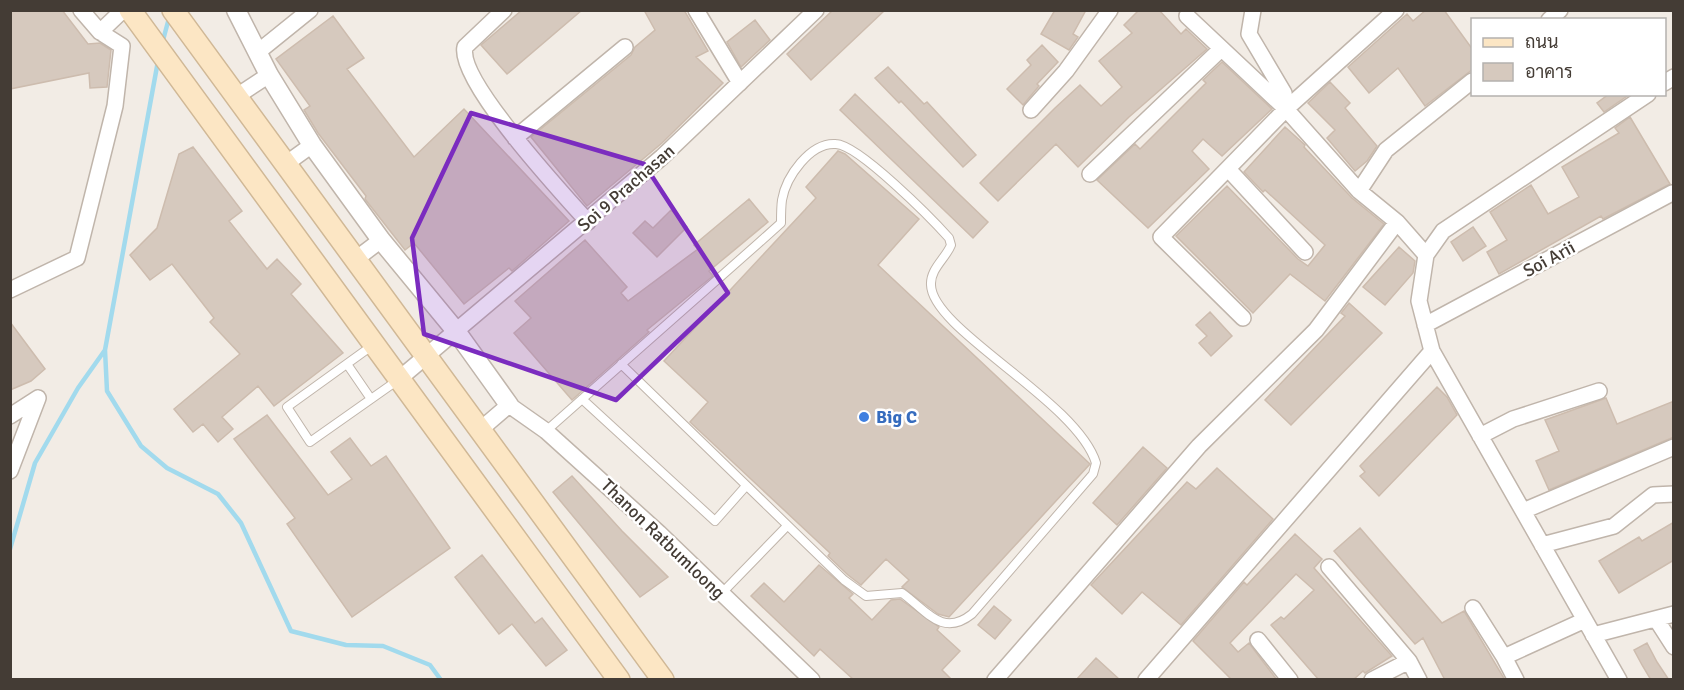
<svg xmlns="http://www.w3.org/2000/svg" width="1684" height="690" font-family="Signika,Sarabun,sans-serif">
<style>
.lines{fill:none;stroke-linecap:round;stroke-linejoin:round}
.stream{stroke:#a2daed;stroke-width:4.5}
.building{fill:#d6c9be;stroke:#cdbcae;stroke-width:1.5}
.service-casing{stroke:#c0b5ab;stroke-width:10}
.minor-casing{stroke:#c0b5ab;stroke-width:18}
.tertiary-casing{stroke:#c0b5ab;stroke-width:21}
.secondary-casing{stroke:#d0b896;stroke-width:24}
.service{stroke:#fff;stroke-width:8}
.minor{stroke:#fff;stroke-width:15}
.tertiary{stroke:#fff;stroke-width:18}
.secondary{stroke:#fce6c4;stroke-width:21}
.marked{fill:#7b2cbf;fill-opacity:0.2;stroke:#7b2cbf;stroke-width:4.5;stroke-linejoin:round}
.shop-dot{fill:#3f7fe0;stroke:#fff;stroke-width:2}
.labels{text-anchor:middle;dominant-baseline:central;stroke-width:5;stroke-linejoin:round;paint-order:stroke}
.street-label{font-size:18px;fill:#443c35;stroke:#fff}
.shop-label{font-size:18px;font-weight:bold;fill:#366cbe;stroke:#fff;text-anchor:start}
</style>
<rect width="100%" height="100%" fill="#f2ece5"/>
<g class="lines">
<path class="stream" d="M162,44L169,18
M105,350L107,391L141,446L167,468L218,494L241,523L291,631L346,645L383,646L430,665L441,680
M10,549L35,463L78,388L105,350L158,61"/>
</g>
<path class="building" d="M10,10H62L88,44L100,43L111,50L107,87L90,88L89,73L10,89Z
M522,10H582L507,74L481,45Z
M644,10H684L708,51L696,57L723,83L662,143L587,206L531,137L631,55L635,47L655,30Z
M833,10H885L811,80L787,54Z
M1055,10H1086L1073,34L1078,37L1069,50L1041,34Z
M1139,10H1159L1181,34L1186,29L1207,49L1129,117L1078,167L1056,144L998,201L980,183L1055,108L1080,85L1101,106L1122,87L1099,61L1132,33L1124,25Z
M1426,10H1444L1473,50V69L1425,106L1398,68L1369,93L1348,67L1407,14L1413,21Z
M333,16L364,58L347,69L414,157L464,109L569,221L512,271L509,268L464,304L414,243L405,250L365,199L366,196L318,133L304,110L310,106L276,59Z
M755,20L770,40L741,67L727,42Z
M1042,45L1058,62L1037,84L1039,86L1023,105L1007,89L1031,65L1027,60Z
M1222,62L1272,109L1222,156L1203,139L1192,151L1209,169L1148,228L1097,180L1135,144L1140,149L1206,83L1203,80Z
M888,67L924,104L927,102L976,155L963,167L901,101L899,103L875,78Z
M1330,82L1350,103L1345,108L1377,146L1367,161L1355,171L1327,138L1335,130L1308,103Z
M855,94L988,222L973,238L840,110Z
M1609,94H1630L1604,112L1597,103Z
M1630,117L1670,184L1603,219L1601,216L1499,274L1487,252L1507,240L1490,212L1531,185L1548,214L1579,197L1562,167L1619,133L1615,128Z
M1285,127L1305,145L1304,147L1352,198L1384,224L1325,301L1290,274L1253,313L1176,236L1227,186L1298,259L1308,266L1325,245L1265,190L1263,192L1244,172Z
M193,147L242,211L229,221L267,269L277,259L301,284L291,294L343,353L274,406L258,386L222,417L233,429L218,442L203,424L193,432L174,409L240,354L210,322L214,318L172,264L150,280L130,255L157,228L179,154Z
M838,151L845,154L919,219L878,265L1090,464L949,617L938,614L902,587L909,580L886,559L861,585L848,575L828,556L830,553L690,422L708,402L664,361L816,198L806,187Z
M749,199L768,222L709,271L713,276L647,330L649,332L572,400L514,333L531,318L515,301L585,240L627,287L621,293L628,301L698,249L694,245Z
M671,210L687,227L657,257L633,233L645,221L653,228Z
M1473,227L1486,246L1463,261L1451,242Z
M1399,247L1415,261L1413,273L1385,305L1363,287Z
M1349,303L1382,333L1291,425L1265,400L1345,316L1341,313Z
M1210,312L1232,336L1211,356L1199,343L1207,336L1196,325Z
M10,322L45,369L31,381L10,390Z
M1437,387L1447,397L1457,415L1379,496L1360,476L1365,472L1360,466Z
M1606,398L1617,424L1674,401V437L1549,490L1536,461L1559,451L1545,420Z
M267,415L328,495L352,479L331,452L350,438L371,466L386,456L450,548L352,617L287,524L295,518L234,439Z
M1143,447L1167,468L1117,525L1093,503Z
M1217,468L1273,519L1181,625L1142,592L1122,614L1091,585L1187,482L1196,489Z
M572,476L622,531L668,577L640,597L553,492Z
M1674,522V560L1619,593L1599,561L1639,537L1642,541Z
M1360,528L1442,623L1464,611L1505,680H1445L1423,638L1415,644L1334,551Z
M1295,534L1322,559L1314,568L1392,656L1365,673L1363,671L1353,680H1319L1271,625L1281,617L1284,619L1314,590L1296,574L1230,643L1238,652L1249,643L1277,680H1232L1193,641L1244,582L1247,585Z
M482,555L535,623L542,618L567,650L546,666L512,624L499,634L455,577Z
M819,565L853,594L849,598L872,620L891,600L900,599L939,627L937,630L960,651L942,670L952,680H854L820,649L814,656L751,596L764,583L784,602Z
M994,606L1011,620L995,639L978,625Z
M1647,643L1657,662L1669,680H1651L1642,665L1634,650Z
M1096,658L1120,680H1076Z"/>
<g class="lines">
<g class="service-casing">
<path id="service" d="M373,345L287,407L310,442L398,380
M347,364L371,399
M582,399L715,521L746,486
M546,431C624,362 703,293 781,223C781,215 781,207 782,200C786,177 810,142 836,144C859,145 932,219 949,238L951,245C946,258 930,269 931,285C932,330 1077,401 1096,463L1093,474L972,614C942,638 926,610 902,593L866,596L844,580L621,364
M721,594L787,526"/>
</g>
<g class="minor-casing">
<path id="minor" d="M504,10L465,47C457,80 563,194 588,222
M696,10L740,83
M1253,10L1249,34L1284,93L1286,109
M1187,16L1286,109L1359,191L1397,222L1426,255
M1549,20L1560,10
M100,32L123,10
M258,52L310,10
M1664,83L1674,77
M237,96L269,75
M1031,110L1066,71L1110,10
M515,138L625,47
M287,163L312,145
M1229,170L1305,252
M1090,174L1221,49
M1359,191L1386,150L1472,81
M356,259L381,240
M10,290L77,258L115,106L122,46L100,32L81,10
M1243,318L1161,237L1286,109L1396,10
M1425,325L1672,193
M399,379L662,157L816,10
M10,416L38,398
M481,429L509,405L546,431L659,533L812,680
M1480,436L1513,419L1599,391
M10,471L38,398
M1523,511L1674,447
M1542,545L1614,526L1653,495L1674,494
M1329,567L1409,661L1419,680
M1473,608L1504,657
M1656,619L1674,647
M1593,635L1674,614
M1258,640L1290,680
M995,680L1199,446L1316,330L1397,222
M1146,680L1432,351
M1372,680L1409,661
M1516,680L1504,657L1585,620
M1619,680L1432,351L1419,301L1426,255L1443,231L1648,94"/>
</g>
<g class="tertiary-casing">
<path id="tertiary" d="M236,10L269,75L312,145L381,240L456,331L509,405"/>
</g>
<g class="secondary-casing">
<path id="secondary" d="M130,10L619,680
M173,10L663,680"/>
</g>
<use href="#service" class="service"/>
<use href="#minor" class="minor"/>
<use href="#tertiary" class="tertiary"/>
<use href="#secondary" class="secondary"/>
</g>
<path class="marked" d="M471,113L644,164L728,293L616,400L424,334L412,238Z"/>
<circle class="shop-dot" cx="864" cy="417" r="6"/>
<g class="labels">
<g class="street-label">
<text transform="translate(626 188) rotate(-41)">Soi 9 Prachasan</text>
<text transform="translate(1549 259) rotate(-28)">Soi Arii</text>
<text transform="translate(663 539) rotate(44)">Thanon Ratbumloong</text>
</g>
<g class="shop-label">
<text x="876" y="417">Big C</text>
</g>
</g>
<rect width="1684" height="690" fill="none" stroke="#443c35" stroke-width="24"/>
<rect x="1471" y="18" width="195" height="78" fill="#ffffff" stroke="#b4b1ae" stroke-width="1.5"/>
<rect x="1483" y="38" width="30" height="9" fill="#fce6c4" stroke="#b4b1ae" stroke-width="1.5"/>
<text x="1525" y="48" font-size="18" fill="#443c35">ถนน</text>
<rect x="1483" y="63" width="30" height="18" fill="#d6c9be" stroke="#b4b1ae" stroke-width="1.5"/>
<text x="1525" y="78" font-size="18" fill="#443c35">อาคาร</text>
</svg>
